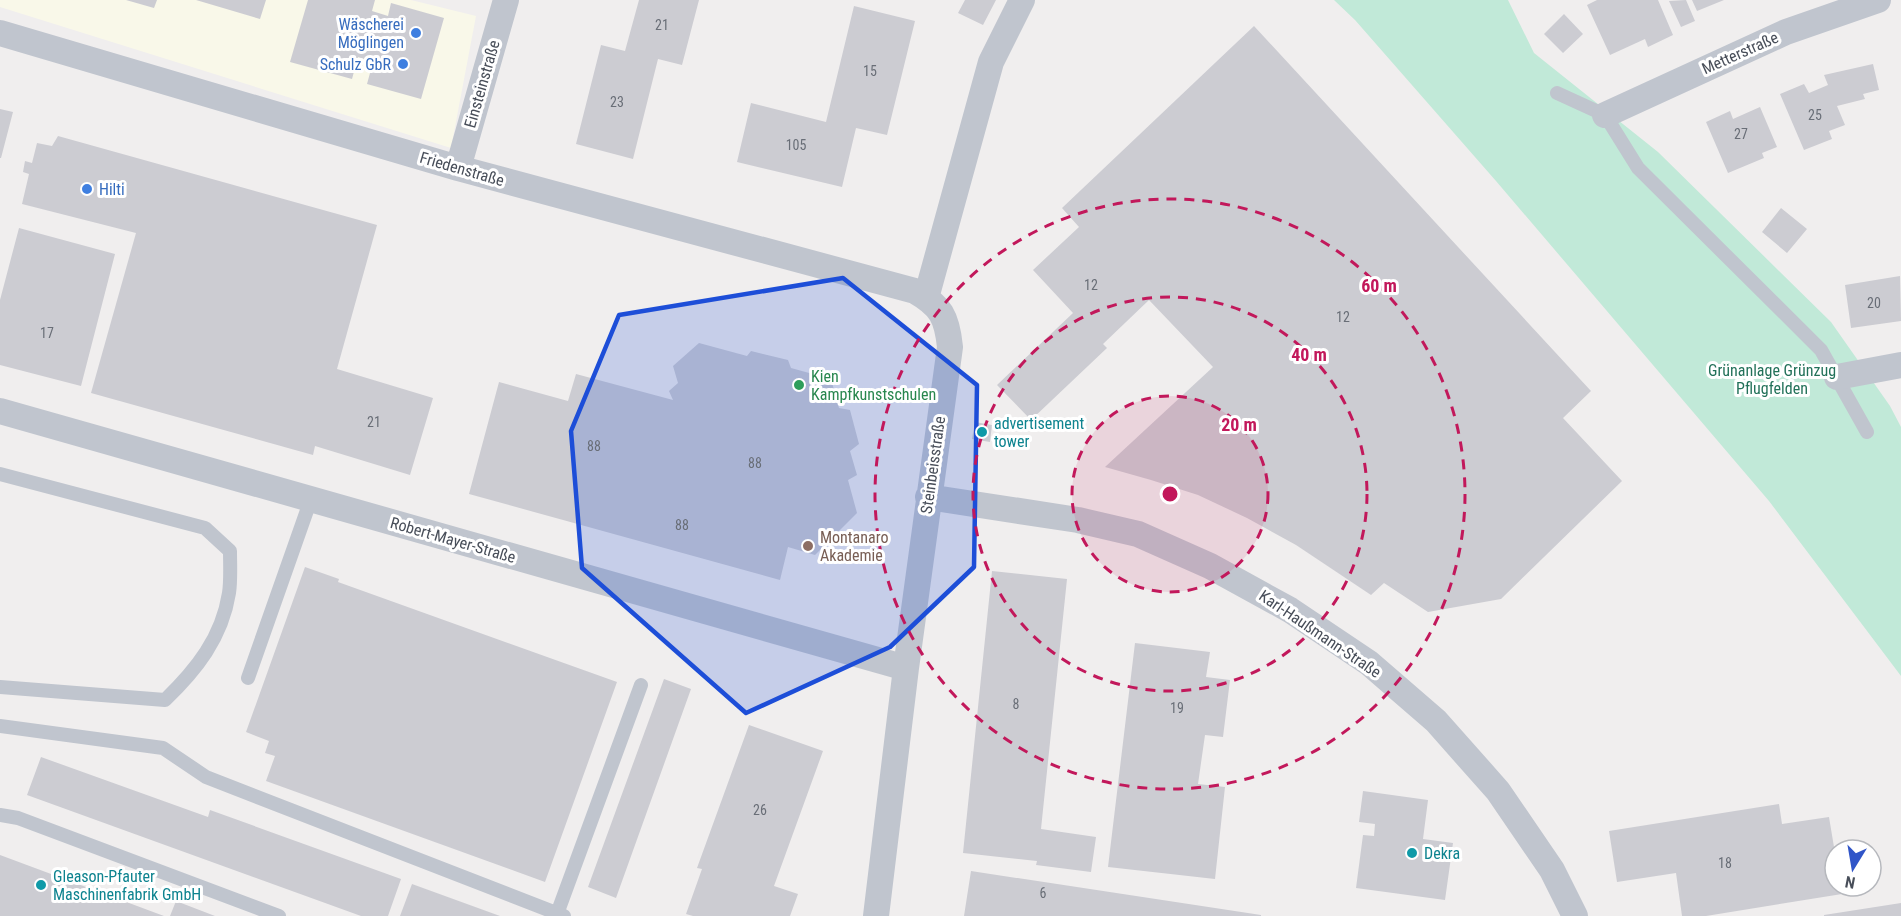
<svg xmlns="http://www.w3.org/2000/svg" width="1901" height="916" font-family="'Roboto Condensed',sans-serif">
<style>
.commercial{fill:#f9f8e9}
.green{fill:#c1e9d8}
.building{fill:#ccccd2}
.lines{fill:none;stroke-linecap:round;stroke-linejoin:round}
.service{stroke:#c0c5ce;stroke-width:14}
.minor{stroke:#c0c5ce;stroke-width:26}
.marked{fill:#1d4ed8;fill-opacity:0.2;stroke:#1d4ed8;stroke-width:4.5;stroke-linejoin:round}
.ring{fill:none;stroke:#c2185b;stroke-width:3;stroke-dasharray:10 8}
.shop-dot{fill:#3f7fe0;stroke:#fff;stroke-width:2}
.leisure-dot{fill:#2e9e5b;stroke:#fff;stroke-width:2}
.culture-dot{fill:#0f9aa8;stroke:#fff;stroke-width:2}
.education-dot{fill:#8d6e63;stroke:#fff;stroke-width:2}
.labels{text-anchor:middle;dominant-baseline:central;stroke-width:6;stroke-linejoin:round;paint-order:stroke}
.number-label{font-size:14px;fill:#696e77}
.shop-label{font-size:16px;fill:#366cbe;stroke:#fff;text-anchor:end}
.street-label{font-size:16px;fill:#484e59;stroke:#fff}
.park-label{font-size:16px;fill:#227159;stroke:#fff}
.leisure-label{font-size:16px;fill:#27864d;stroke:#fff;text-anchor:start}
.culture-label{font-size:16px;fill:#0d838f;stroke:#fff;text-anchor:start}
.education-label{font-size:16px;fill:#785e54;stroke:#fff;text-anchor:start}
.centre{fill:#c2185b;stroke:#fff;stroke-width:3}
.ring-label{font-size:18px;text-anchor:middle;font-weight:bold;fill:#c2185b;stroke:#fff;stroke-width:6;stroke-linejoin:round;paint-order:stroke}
</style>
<rect width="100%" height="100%" fill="#f0eeee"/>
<path class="commercial" d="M0,0H411L476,16L451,148L0,7Z"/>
<path class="green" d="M1334,0H1508L1534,53L1658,152L1831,322L1890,406L1901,427V676L1769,501L1496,181L1355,20Z"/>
<path class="building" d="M126,0H157L154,8Z
M196,0H266L260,19Z
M308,0H375L372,11L388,16L391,3L444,18L421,99L367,84L373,62L358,57L352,79L290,62Z
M639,0H699L682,65L658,59L633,159L576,144L601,45L625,51Z
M965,0H996L983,25L958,13Z
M1597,0H1658L1673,35L1648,47L1645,39L1610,55L1587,5Z
M1686,0L1695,21L1681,27L1669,1Z
M1692,0H1724L1697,11Z
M854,6L915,21L887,135L856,128L842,187L737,162L751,103L826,122Z
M1564,14L1583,34L1563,53L1544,34Z
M1254,26L1591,391L1563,418L1622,481L1501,599L1428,612L1384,583L1371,595L1296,545L1247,518L1198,495L1151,480L1105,467L1213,367L1149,300L1103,344L1107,348L1031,420L997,385L1073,313L1033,270L1079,227L1062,208Z
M1873,64L1879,90L1863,94L1865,99L1837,106L1845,125L1829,131L1832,139L1804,150L1780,94L1804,84L1809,93L1828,85L1824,75Z
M1760,107L1777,147L1762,153L1764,158L1728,173L1706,122L1730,111L1733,119Z
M0,109L13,112L1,158H0Z
M58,136L377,225L337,369L433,398L410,475L315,446L313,455L91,393L136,233L22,204L29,174L23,172L25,161L32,163L37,143L52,146Z
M1781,208L1807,229L1787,253L1762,232Z
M19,228L115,254L81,386L0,365V300Z
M1900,276L1901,321L1851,328L1845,285Z
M699,343L747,356L751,351L788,360L791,368L831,379L839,408L850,410L859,444L850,451L857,475L848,480L857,513L815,555L788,547L780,580L469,494L499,382L568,401L576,374L673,400L669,391L678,383L673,366Z
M975,422L992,425L990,442L972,439Z
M305,567L339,579L338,582L617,682L545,882L266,781L275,756L265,753L269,741L246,732Z
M992,571L1067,579L1041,829L1096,837L1091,872L1036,865L1037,861L963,853Z
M1135,643L1210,652L1206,677L1230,680L1223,737L1205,735L1198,784L1225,787L1215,879L1108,867Z
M664,679L691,689L616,898L588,887Z
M749,725L823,751L774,886L798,894L790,916H693L686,914L702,869L697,868Z
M41,757L208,817L210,810L401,879L388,916H361L27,795Z
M1363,791L1428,800L1423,839L1453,843L1445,900L1356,888L1363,835L1374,836L1375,824L1359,822Z
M1779,804L1782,824L1829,817L1835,853V886H1840L1842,894L1706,916H1682L1676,873L1617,882L1609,831Z
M0,855L164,916H0Z
M971,871L1261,915V916H964Z
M412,884L500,916H400Z
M176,901L215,916H170Z
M1901,903V916H1824V915Z"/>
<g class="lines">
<path class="service" d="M1557,93L1605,115L1638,168L1821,350L1867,432
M0,474L205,528L230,551C230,565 231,580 229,593C222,638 196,670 165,700L0,687
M248,678L311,499
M0,726L163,748L206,777L564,916
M0,815L18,818L279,916
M557,914L641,685"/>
<path class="minor" d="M0,33L458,168L915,291C941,306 947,317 950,347L906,668L876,916
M1605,115L1786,32L1878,0
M458,168L506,0
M926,298L991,62L1022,0
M1837,377L1901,365
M0,411L906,668
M928,497L1078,520L1138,534L1210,566L1290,610L1369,663L1436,721L1498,791L1552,870L1575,916"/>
</g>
<path class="marked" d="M843,278L977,385L974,567L890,647L746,713L582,568L571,431L619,315Z"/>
<circle cx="1170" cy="494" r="98" fill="#c2185b" fill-opacity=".12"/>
<g class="ring">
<circle cx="1170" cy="494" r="98"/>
<circle cx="1170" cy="494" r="197"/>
<circle cx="1170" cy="494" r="295"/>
</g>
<g class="shop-dot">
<circle cx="416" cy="33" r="6"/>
<circle cx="403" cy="64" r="6"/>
<circle cx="87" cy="189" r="6"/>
</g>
<circle class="leisure-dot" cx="799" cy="385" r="6"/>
<g class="culture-dot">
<circle cx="982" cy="432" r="6"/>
<circle cx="1412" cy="853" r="6"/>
<circle cx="41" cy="885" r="6"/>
</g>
<circle class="education-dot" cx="808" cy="546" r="6"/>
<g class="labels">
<g class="number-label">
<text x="662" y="25">21</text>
<text x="870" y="71">15</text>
<text x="617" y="102">23</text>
<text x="1815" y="115">25</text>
<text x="1741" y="134">27</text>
<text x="796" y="145">105</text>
<text x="1091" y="285">12</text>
<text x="1874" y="303">20</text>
<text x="1343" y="317">12</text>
<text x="47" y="333">17</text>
<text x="374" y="422">21</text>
<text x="594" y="446">88</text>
<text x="755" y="463">88</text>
<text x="682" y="525">88</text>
<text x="1016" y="704">8</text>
<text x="1177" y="708">19</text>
<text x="760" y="810">26</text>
<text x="1725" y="863">18</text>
<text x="1043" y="893">6</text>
</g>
<g class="shop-label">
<text x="404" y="24">Wäscherei<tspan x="404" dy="18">Möglingen</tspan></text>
<text x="391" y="64">Schulz GbR</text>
<text x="99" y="189" text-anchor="start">Hilti</text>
</g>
<g class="street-label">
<text transform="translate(1740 53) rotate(-24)">Metterstraße</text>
<text transform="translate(482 84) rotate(-74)">Einsteinstraße</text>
<text transform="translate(462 169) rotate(16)">Friedenstraße</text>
<text transform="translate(933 465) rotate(-82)">Steinbeisstraße</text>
<text transform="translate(453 540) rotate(16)">Robert-Mayer-Straße</text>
<text transform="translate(1320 634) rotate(34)">Karl-Haußmann-Straße</text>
</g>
<g class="park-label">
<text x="1772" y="370">Grünanlage Grünzug<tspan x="1772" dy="18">Pflugfelden</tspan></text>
</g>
<g class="leisure-label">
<text x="811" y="376">Kien<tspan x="811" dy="18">Kampfkunstschulen</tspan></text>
</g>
<g class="culture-label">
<text x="994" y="423">advertisement<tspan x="994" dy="18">tower</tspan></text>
<text x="1424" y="853">Dekra</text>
<text x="53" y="876">Gleason-Pfauter<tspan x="53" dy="18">Maschinenfabrik GmbH</tspan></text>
</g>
<g class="education-label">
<text x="820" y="537">Montanaro<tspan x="820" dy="18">Akademie</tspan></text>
</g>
</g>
<circle cx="1170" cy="494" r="9" class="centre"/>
<g class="ring-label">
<text x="1379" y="292">60 m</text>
<text x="1309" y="361">40 m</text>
<text x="1239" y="431">20 m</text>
</g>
<g transform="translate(1853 868) rotate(191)"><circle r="28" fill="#ffffff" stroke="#b6b8bd" stroke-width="1.5"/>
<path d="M0-4.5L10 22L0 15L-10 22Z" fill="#3055c8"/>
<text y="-9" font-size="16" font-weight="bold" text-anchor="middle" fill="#484e59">N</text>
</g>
</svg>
